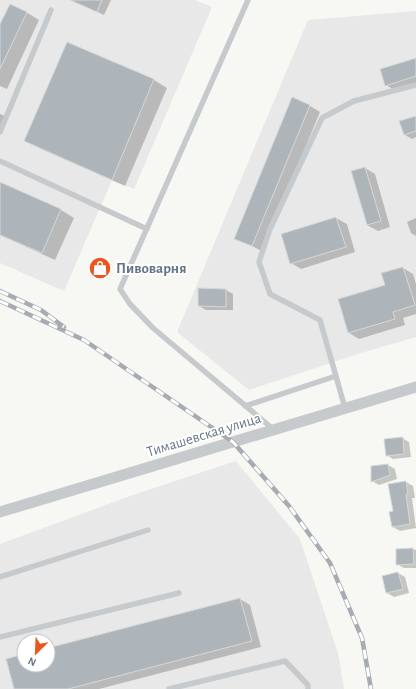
<svg xmlns="http://www.w3.org/2000/svg" width="416" height="689" font-family="'Alegreya Sans',sans-serif">
<style>
.built{fill:#e7e8e7;fill-rule:evenodd}
.shadow{fill:#0003}
.building{fill:#adb5bb;stroke:#d8d8d6}
.lines{fill:none;stroke-linecap:round;stroke-linejoin:round}
.service{stroke:#c6cacd;stroke-width:5.5}
.minor{stroke:#c6cacd;stroke-width:11}
.rail-casing{stroke:#a6acb2;stroke-width:4.5}
.rail{stroke:#fff;stroke-width:3;stroke-dasharray:9;stroke-linecap:butt}
.labels{text-anchor:middle;dominant-baseline:central;stroke-width:4;stroke-linejoin:round;paint-order:stroke}
.poi-label{font-size:15px;font-weight:bold;fill:#647686;stroke:#fff;text-anchor:start}
.street-label{font-size:15px;fill:#647686;stroke:#fff}
</style>
<rect width="100%" height="100%" fill="#f7f7f3"/>
<path class="built" d="M0,0H195L212,7L134,189L112,180L64,291L0,263Z
M416,11V337L361,353L249,390L177,332L308,20Z
M236,461L300,539L338,653L344,689H0V544L133,495ZM24,641H48V665H24Z"/>
<path class="shadow" d="M86,0H111L104,15L91,9Z
M26,12L39,20L7,89L0,86V27Z
M68,43L154,80L167,88L125,186L39,148L26,140Z
M416,59V85L396,91L386,85Z
M310,106L320,112L262,251L235,238Z
M0,114L5,116L0,127Z
M416,117V137L412,139L405,135L400,122Z
M365,168L375,174L390,227L378,231L367,225Z
M0,183L61,210L74,218L55,260L0,235Z
M336,218L347,224L355,252L301,269L291,263Z
M416,218V236L411,233L407,222Z
M403,268L413,274L416,284V314L403,318L405,325L359,339L349,333L339,300L386,285Z
M199,289L226,290L233,294V310H206L199,306Z
M402,438L409,442L411,457L393,459L387,455Z
M388,465L395,469L397,479L379,485L372,481V467Z
M406,482L413,486L415,498H412L416,528L400,531L393,527Z
M413,549L416,550V568H404L397,564V550Z
M398,573L405,577L409,593L394,597L387,593Z
M240,599L250,605L261,647L99,689H15L24,655V665H48V649Z"/>
<path class="building" d="M70,0H102L97,12Z
M10,4L27,12L0,69V24Z
M67,42L154,79L112,180L24,141Z
M416,58V76L385,86L380,69Z
M292,97L310,105L252,246L234,239Z
M416,116V131L404,135L399,121Z
M365,167L381,221L367,225L351,171Z
M0,182L61,209L42,253L0,235Z
M336,217L346,247L290,264L281,234Z
M403,267L415,305L393,312L395,319L348,333L338,299L385,285L381,273Z
M198,288L226,289V307L198,306Z
M403,437L404,454L386,456L384,439Z
M388,464L390,475L371,482V466Z
M406,481L408,494H406L410,524L392,527L389,512L393,511L388,484Z
M413,548L414,564L396,565V549Z
M398,572L403,589L386,593L382,576Z
M240,598L252,641L68,689H14L6,659L24,654V665H48V648Z"/>
<g class="lines">
<path class="service" d="M248,0L120,289L130,304L153,328L273,429
M0,132L51,10
M0,161L147,229
M245,406L336,376
M345,408L320,320L270,294L259,262L270,229L322,118L354,101L416,85
M0,577L148,530
M0,637L179,593
M169,689L285,661L308,685V689"/>
<path class="minor" d="M0,512L416,387"/>
<g class="rail-casing">
<path id="rail" d="M0,291L41,310L64,327
M0,301L84,340L233,442L289,506L330,563L362,638L371,689"/>
</g>
<use href="#rail" class="rail"/>
</g>
<defs>
<g id="shop-disc" transform="scale(1.15)"><circle r="9.5" fill="#ed541d" stroke="#fff"/><path d="M-5-2.5h2.3a2.7 3.5 0 0 1 5.4 0H5L5.5 6h-11ZM-1.5-2.5h3a1.5 2.3 0 0 0-3 0Z" fill="#fff"/></g>
</defs>
<g fill-rule="evenodd">
<use href="#shop-disc" x="100" y="268"/>
</g>
<g class="labels">
<g class="poi-label">
<text x="116" y="268">Пивоварня</text>
</g>
<g class="street-label">
<text transform="translate(204 435) rotate(-17)">Тимашевская улица</text>
</g>
</g>
<g transform="translate(36 653) rotate(204)"><circle r="19" fill="#ffffff" stroke="#c1c8cf"/>
<path d="M0-3L7 15L0 10L-7 15Z" fill="#ed541d"/>
<text y="-6" font-size="11" font-weight="bold" text-anchor="middle" fill="#647686">N</text>
</g>
</svg>
